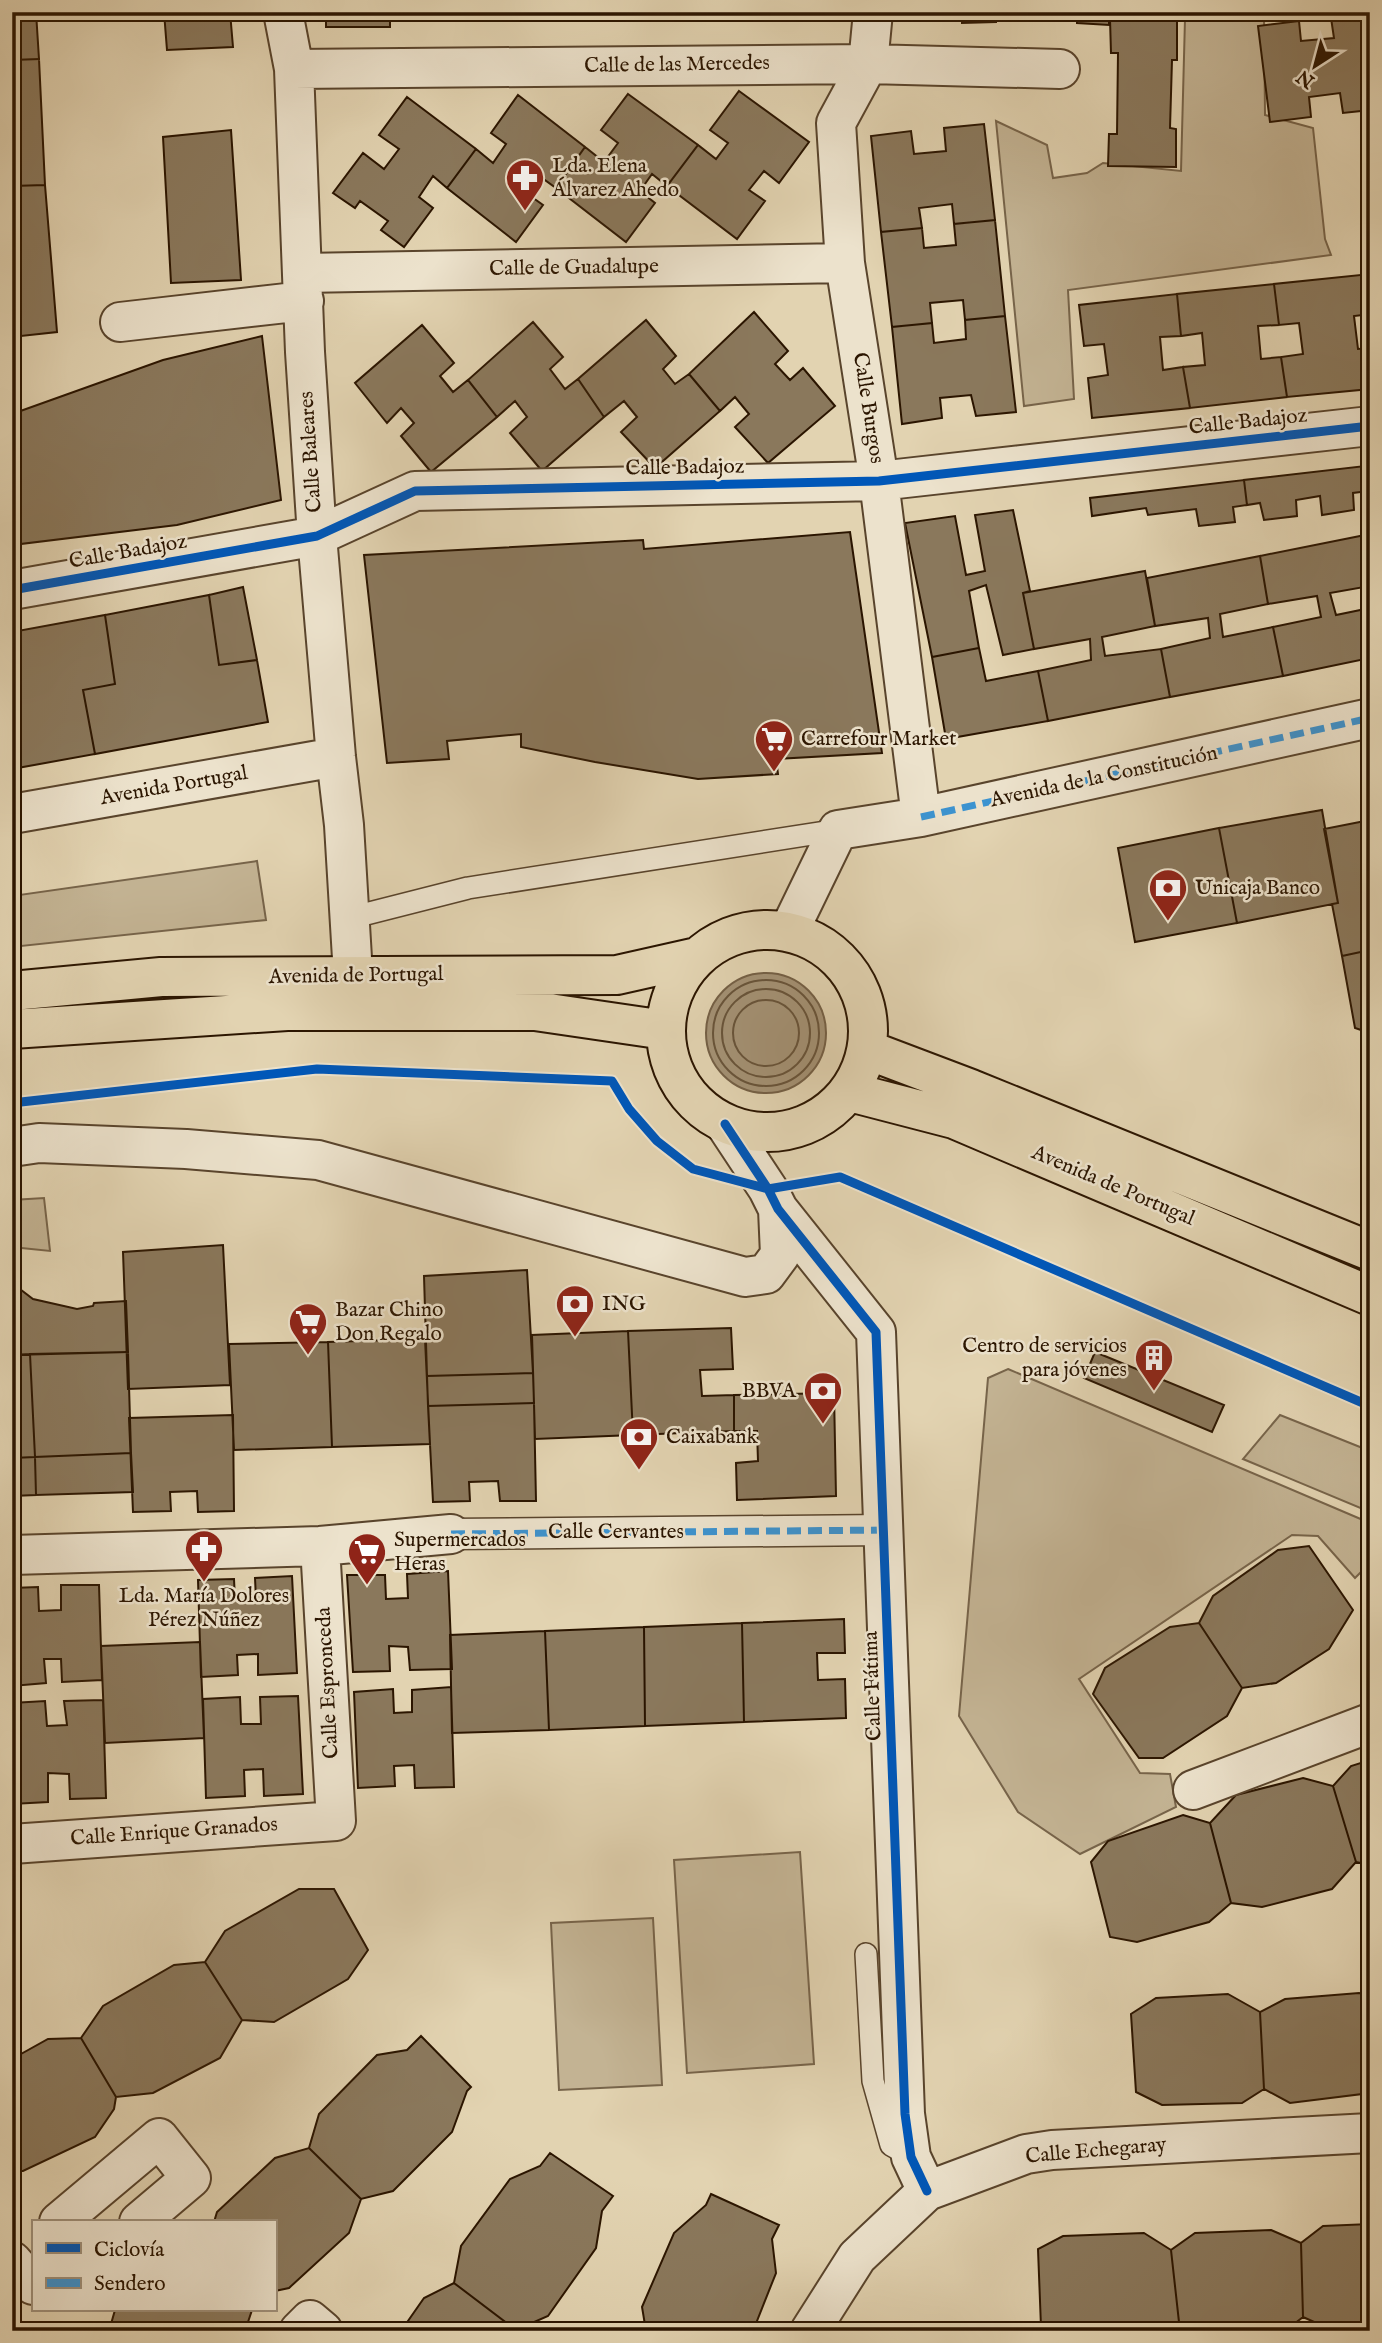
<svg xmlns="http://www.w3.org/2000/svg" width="1382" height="2343" font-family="'IM FELL English',serif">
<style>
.green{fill:#c3b393;stroke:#77644a;stroke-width:2}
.water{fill:#a49275;stroke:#746046;stroke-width:2}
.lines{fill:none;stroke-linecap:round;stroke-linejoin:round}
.shore{stroke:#68543a;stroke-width:2}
.building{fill:#8a785c;stroke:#2b1500;stroke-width:2}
.service-casing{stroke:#59442c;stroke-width:24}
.pedestrian-casing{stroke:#59442c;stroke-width:33}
.minor-casing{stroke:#59442c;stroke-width:42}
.primary-casing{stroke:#2b1500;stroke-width:42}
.service{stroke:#ece2cc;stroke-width:21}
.pedestrian{stroke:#ece2cc;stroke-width:30}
.minor{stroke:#ece2cc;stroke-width:38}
.primary{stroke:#e2d3b1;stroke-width:38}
.quiet{stroke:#3c93d0;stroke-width:7;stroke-dasharray:14 7;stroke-linecap:butt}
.cycleway-casing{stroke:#ece2cc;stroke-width:13}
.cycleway{stroke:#0057b8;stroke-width:9}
.labels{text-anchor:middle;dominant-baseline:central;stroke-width:5;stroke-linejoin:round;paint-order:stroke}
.street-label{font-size:21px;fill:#2b1500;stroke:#ece2cc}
.poi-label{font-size:21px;fill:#2b1500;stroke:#ece2cc;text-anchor:start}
</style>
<rect width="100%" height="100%" fill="#e2d3b1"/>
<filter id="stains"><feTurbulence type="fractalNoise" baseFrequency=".00286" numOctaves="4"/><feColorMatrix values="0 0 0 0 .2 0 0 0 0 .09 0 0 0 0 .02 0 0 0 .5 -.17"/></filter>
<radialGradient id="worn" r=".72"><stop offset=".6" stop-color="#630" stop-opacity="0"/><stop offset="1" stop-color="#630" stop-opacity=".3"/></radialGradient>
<path class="green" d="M1264,16L1265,115L1313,128L1325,239L1331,255L1068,290L1074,399L1024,406L996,121L1047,145L1053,178L1087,173L1103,163L1181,171L1185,19Z
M257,861L266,920L12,947V896Z
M44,1198L50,1251L12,1247V1200Z
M1008,1369L1370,1523V1563L1355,1578L1318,1536L1292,1535L1079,1679L1140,1773L1170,1774L1176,1807L1080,1854L1018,1812L959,1716L988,1378Z
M1280,1415L1370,1451V1512L1243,1459Z
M800,1852L814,2064L687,2073L674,1860Z
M653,1918L662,2085L559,2090L551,1923Z"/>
<path class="water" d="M706 1033a60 60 0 1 1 120 0a60 60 0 1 1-120 0Z"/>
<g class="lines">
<path class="shore" d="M713 1033a53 53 0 1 1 106 0a53 53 0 1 1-106 0Z
M722 1033a44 44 0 1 1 88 0a44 44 0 1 1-88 0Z
M733 1033a33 33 0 1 1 66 0a33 33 0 1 1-66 0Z"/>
</g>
<path class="building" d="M12,12H36L39,59L12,60Z
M164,12H230L233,47L167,50Z
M326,12H402L390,13V27H326Z
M783,12H846V17L783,19Z
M962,12H1109V25L1077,23V17L996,14V22L962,23Z
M1370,14V110L1343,113L1340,93L1309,97L1311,117L1270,122L1258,26L1299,21L1301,41L1334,38L1331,18Z
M1110,19L1177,20V60H1172L1170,128L1176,129V167L1108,166L1109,134H1117L1118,53H1111Z
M39,59L45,185L12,186V60Z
M739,91L809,142L779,183L764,171L749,190L765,201L737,239L667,186L698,145L716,159L728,143L710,130Z
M628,94L698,145L667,186L652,174L640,191L655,203L626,242L556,188L585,147L604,162L618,143L601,130Z
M518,95L585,147L556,188L542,178L529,195L543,205L516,242L447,188L476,149L493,163L506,144L491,133Z
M407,97L476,149L447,188L433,176L419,197L433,208L404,247L381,230L388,221L360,201L355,208L333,193L363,153L384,169L399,149L379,135Z
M984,124L995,220L954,224L952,204L919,208L922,228L881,232L871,136L911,131L914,154L946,151L944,128Z
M231,130L241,280L171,283L163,137Z
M45,185L57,332L12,337V186Z
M995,220L1005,316L965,320L963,300L930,303L932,323L892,327L881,232L922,228L924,248L956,245L954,224Z
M1370,274V314L1354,316L1358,349L1370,348V389L1287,397L1281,357L1303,354L1299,323L1279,325L1274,284Z
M1274,284L1279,325L1258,326L1261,359L1281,357L1287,397L1190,408L1183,367L1205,365L1202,333L1181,336L1177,294Z
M1177,294L1181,336L1160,337L1163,370L1183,367L1190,408L1092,418L1088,378L1108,375L1104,344L1084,346L1079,305Z
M754,312L788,351L775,364L790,380L803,368L835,406L768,463L735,427L749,414L735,397L720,411L689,374Z
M1005,316L1016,412L976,416L971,395L940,398L942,418L902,424L892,327L932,323L934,343L966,339L965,320Z
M646,320L676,356L663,369L675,384L689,374L720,411L655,468L621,432L637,417L624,401L604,417L578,379Z
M533,322L563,357L550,369L565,389L578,379L604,417L542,471L510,433L527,417L515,401L497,417L468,380Z
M422,325L454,363L440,376L453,392L468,380L497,417L431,472L401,436L414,423L401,408L387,423L355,383Z
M262,336L281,500L177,525L12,545V414L163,360Z
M1365,466L1369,491L1353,493L1354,510L1322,515L1320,496L1296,500L1297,516L1264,520L1260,503L1247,505L1244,480Z
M1244,480L1247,505L1233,507L1235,522L1199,526L1196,509L1148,515L1146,508L1092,516L1090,498Z
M1013,510L1030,591L1023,593L1034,649L1003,655L986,585L969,591L979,648L932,657L905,523L955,516L966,575L985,571L975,515Z
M850,532L882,753L776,759L778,774L698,779L595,762L521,747V734L447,741L449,759L387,763L364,555L643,540L644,549Z
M1370,534V586L1330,593L1336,615L1370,608V658L1283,676L1273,627L1321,617L1317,596L1268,604L1260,556Z
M1260,556L1268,604L1220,614L1223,637L1273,627L1283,676L1170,697L1161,649L1210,638L1208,618L1155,626L1147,578Z
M1145,571L1155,626L1102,637L1105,656L1161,649L1170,697L1048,721L1038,671L1091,660L1090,639L1034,649L1023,593Z
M243,587L257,660L219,665L209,595Z
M209,595L219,665L257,660L268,722L95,754L83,690L115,684L105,615Z
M105,615L115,684L83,690L95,754L12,769V632Z
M979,648L986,681L1038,671L1048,721L946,739L932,657Z
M1322,810L1338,903L1237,923L1219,828Z
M1370,820V950L1342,956L1332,904L1338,903L1324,829Z
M1219,828L1237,923L1135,942L1118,848Z
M1370,950V1033L1355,1028L1342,956Z
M223,1245L230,1385L128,1389L123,1252Z
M527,1270L533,1373L427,1376L424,1276Z
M12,1283L33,1299L77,1309L93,1306L94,1303L126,1301L128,1352L12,1355Z
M731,1328L733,1369L700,1370L702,1396L734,1395V1431L633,1435L628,1331Z
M628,1331L633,1435L535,1439L532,1335Z
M425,1339L430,1444L332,1447L328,1342Z
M328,1342L332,1447L234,1450L229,1344Z
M128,1352L131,1453L35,1457L30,1354Z
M1095,1352L1224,1405L1212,1432L1084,1378Z
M30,1354L35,1457L12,1458V1355Z
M533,1373L534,1403L428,1406L427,1376Z
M834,1393L836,1496L737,1500L736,1463L758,1461L757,1431H734V1395Z
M534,1403L536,1501H500L498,1481L469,1482L470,1501L433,1502L428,1406Z
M233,1415L234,1511L198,1512L197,1491L170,1492L171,1511L133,1512L129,1418Z
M131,1453L133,1492L36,1495L35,1457Z
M35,1457L36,1495L12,1496V1458Z
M1309,1546L1353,1610L1329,1649L1276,1683L1242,1688L1199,1623L1213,1596L1278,1550Z
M448,1571L452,1669L410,1670L408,1647L389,1646L390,1671L353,1672L347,1575H385L386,1599L408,1598L407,1574Z
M292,1576L297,1673L258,1675V1654L237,1655L238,1675L201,1677L198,1580L234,1579L235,1600L256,1599L255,1578Z
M61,1585H99L102,1680L62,1682L61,1659H44L46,1683L12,1686V1588L38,1587L39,1611L61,1610Z
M844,1619L845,1653H817L818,1680L845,1679L846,1718L744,1722L742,1623Z
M742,1623L744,1722L645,1726L644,1627Z
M1199,1623L1242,1688L1227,1716L1163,1758H1139L1093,1694L1105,1668L1170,1627Z
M644,1627L645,1726L549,1730L545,1631Z
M545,1631L549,1730L452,1733L450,1635Z
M200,1642L204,1738L105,1743L101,1646Z
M451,1687L454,1787L415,1788L414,1765L394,1766L395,1786L358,1788L354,1692L393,1689L394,1713L412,1712V1690Z
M298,1696L303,1794L264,1796L263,1769L244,1770L245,1796L206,1798L203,1699L240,1697L241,1724H261L260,1697Z
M103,1700L106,1798L70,1799L69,1774L48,1773V1802L12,1804V1703L45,1701L47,1726L67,1725L64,1701Z
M1370,1760V1865L1356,1862L1333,1786L1351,1766Z
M1303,1778L1333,1786L1356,1862L1332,1889L1262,1907L1231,1903L1210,1823L1236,1795Z
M1183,1815L1210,1823L1231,1903L1209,1922L1137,1942L1110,1937L1091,1862L1108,1841Z
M299,1889H334L368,1950L348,1979L274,2022L242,2020L205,1962L225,1931Z
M205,1962L242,2020L220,2058L153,2093L116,2097L81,2038L103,2006L174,1965Z
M1359,1993L1370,1996V2093L1290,2103L1264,2089L1260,2012L1285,1999Z
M1228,1994L1260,2012L1264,2089L1242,2103L1162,2105L1136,2092L1131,2014L1156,1998Z
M421,2036L471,2087L467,2091L452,2132L393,2191L361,2199L309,2148L319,2114L377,2055L407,2050Z
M81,2038L116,2097L114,2109L95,2137L23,2171H12V2059L48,2039Z
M309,2148L361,2199L349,2233L289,2288L275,2291V2222H214L217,2212L275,2158Z
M550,2153L613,2196L602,2211L596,2248L548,2316L516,2330L454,2283L461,2246L510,2179L540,2166Z
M711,2194L779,2225L772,2239L776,2273L753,2331H646L642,2307L674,2233L706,2205Z
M1370,2224V2326L1332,2330L1303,2317L1301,2243L1323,2226Z
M1271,2230L1301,2243L1303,2317L1285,2331H1196L1179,2322L1171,2250L1195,2233Z
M1144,2233L1171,2250L1179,2322L1168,2331H1048L1041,2327L1038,2249L1063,2236Z
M454,2283L516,2330V2331H401L424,2298Z
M115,2310H252L245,2331H109Z"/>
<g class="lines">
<g class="service-casing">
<path id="service" d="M350,918L468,888L838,830
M866,1954L873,2081L891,2145L907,2154"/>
</g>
<g class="pedestrian-casing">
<path id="pedestrian" d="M451,1534L885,1530"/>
</g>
<g class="minor-casing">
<path id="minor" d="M283,12L294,69L305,352L317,536L336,757L344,825L353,975
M873,12L868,64L836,123L845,263L879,481L921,817
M294,69L868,64L1060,69
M303,273L845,263
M120,322L304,301
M12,590L317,536L415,491L879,481L1370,426
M12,814L336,757
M789,931L838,830L921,817L1370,718
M725,1124L768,1189L778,1209L876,1332L905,2114L911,2157L927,2191
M12,1147L39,1143L186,1149L318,1160L745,1277L766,1274L780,1255L778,1209
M12,1555L320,1546L451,1534
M1193,1790L1370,1723
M12,1844L336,1821L320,1546
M59,2222L159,2138L191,2178L139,2222
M12,2261L33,2285
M299,2331L310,2320L323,2331
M810,2331L857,2257L927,2191L1026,2154L1052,2150L1370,2133"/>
</g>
<g class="primary-casing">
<path id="primary" d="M666 1031a101 101 0 1 1 202 0a101 101 0 1 1-202 0Z
M12,991L161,977L617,975L697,957
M12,1029L287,1011H535L665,1030
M868,1050L971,1089L1370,1251
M850,1092L954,1119L1370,1296"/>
</g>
<use href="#service" class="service"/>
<use href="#pedestrian" class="pedestrian"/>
<use href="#minor" class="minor"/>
<use href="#primary" class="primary"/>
<path class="quiet" d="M921,817L1370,718
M451,1534L885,1530"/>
<g class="cycleway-casing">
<path id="cycleway" d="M12,590L317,536L415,491L879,481L1370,426
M12,1103L317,1069L612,1081L629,1109L657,1141L693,1169L768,1189L840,1177L1370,1406
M725,1124L768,1189L778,1209L876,1332L905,2114L911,2157L927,2191"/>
</g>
<use href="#cycleway" class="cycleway"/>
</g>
<defs>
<g id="pharmacy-pin" transform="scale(2.0125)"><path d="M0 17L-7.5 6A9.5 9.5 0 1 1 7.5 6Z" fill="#8f2418" stroke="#ece2cc"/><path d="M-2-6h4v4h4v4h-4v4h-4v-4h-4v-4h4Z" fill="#fff"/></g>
<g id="supermarket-pin" transform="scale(2.0125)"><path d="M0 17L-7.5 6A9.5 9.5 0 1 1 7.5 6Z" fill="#8f2418" stroke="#ece2cc"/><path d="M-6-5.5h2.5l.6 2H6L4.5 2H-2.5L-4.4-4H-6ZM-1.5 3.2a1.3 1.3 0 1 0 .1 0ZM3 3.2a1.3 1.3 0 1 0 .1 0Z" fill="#fff"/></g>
<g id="bank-pin" transform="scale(2.0125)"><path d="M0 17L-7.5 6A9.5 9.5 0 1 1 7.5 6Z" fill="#8f2418" stroke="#ece2cc"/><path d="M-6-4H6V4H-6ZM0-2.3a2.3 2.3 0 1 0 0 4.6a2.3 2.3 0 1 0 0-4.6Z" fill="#fff"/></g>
<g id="building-pin" transform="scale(2.0125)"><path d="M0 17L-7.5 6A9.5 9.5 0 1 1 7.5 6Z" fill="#8f2418" stroke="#ece2cc"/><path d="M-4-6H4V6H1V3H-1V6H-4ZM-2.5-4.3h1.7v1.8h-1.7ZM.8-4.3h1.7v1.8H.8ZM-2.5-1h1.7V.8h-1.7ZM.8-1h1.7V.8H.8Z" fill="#fff"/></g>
</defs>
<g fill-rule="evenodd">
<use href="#pharmacy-pin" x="525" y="178"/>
<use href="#supermarket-pin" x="774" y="739"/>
<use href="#bank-pin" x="1168" y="888"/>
<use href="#bank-pin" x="575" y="1304"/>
<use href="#supermarket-pin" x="308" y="1322"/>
<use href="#building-pin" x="1154" y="1358"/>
<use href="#bank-pin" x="823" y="1391"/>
<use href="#bank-pin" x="639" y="1437"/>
<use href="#pharmacy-pin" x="204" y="1549"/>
<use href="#supermarket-pin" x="367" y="1552"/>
</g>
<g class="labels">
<g class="street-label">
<text transform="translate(677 65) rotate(-1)">Calle de las Mercedes</text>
<text transform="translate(574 268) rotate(-1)">Calle de Guadalupe</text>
<text transform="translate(868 408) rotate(81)">Calle Burgos</text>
<text transform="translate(1248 422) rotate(-6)">Calle Badajoz</text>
<text transform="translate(311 452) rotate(-94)">Calle Baleares</text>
<text transform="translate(685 468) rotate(-1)">Calle Badajoz</text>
<text transform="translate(128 552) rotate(-10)">Calle Badajoz</text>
<text transform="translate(1104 777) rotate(-12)">Avenida de la Constitución</text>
<text transform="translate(174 786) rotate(-10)">Avenida Portugal</text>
<text transform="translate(356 976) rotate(-1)">Avenida de Portugal</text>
<text transform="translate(1113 1186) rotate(23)">Avenida de Portugal</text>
<text x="616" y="1532">Calle Cervantes</text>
<text transform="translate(328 1683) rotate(-93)">Calle Espronceda</text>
<text transform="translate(873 1686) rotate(-92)">Calle Fátima</text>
<text transform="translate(174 1832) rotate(-4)">Calle Enrique Granados</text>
<text transform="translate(1096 2151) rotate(-5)">Calle Echegaray</text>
</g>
<g class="poi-label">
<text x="552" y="166">Lda. Elena<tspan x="552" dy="24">Álvarez Ahedo</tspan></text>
<text x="801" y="739">Carrefour Market</text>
<text x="1195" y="888">Unicaja Banco</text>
<text x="602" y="1304">ING</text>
<text x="335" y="1310">Bazar Chino<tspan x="335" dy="24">Don Regalo</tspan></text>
<text x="1127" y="1346" text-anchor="end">Centro de servicios<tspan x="1127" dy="24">para jóvenes</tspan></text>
<text x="796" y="1391" text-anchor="end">BBVA</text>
<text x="666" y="1437">Caixabank</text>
<text x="394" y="1540">Supermercados<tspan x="394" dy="24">Heras</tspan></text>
<text x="204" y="1596" text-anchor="middle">Lda. María Dolores<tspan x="204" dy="24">Pérez Núñez</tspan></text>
</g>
</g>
<rect width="1382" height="2343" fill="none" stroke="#e2d3b1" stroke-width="42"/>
<rect x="14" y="14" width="1354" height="2315" fill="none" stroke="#2b1500" stroke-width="3.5"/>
<rect x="21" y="21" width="1340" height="2301" fill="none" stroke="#2b1500" stroke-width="2"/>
<rect x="32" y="2220" width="245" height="91" fill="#ece2cc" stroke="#9f907a" stroke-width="2"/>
<rect x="46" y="2243" width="35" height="10" fill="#0057b8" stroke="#9f907a" stroke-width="2"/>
<text x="94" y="2256" font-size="21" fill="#2b1500">Ciclovía</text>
<rect x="46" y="2278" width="35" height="10" fill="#3c93d0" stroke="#9f907a" stroke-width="2"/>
<text x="94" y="2290" font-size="21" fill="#2b1500">Sendero</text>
<g transform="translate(1315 66) rotate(216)" stroke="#ece2cc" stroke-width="5" paint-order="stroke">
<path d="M0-5L12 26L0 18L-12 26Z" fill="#2b1500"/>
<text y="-10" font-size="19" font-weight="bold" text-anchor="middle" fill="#2b1500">N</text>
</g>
<rect width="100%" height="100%" filter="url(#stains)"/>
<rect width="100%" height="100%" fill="url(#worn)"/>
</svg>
